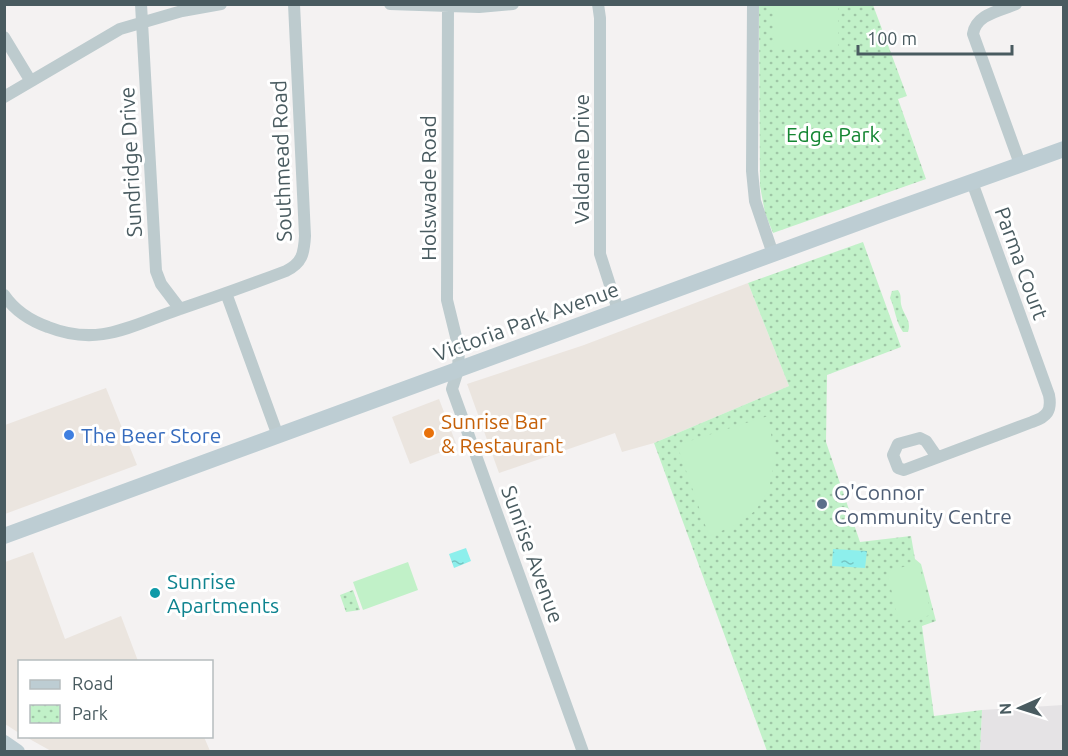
<svg xmlns="http://www.w3.org/2000/svg" width="1068" height="756" font-family="Ubuntu,sans-serif">
<style>
.commercial{fill:#ebe5df}
.education{fill:#e5e3e5}
.park{fill:url(#park-dots)}
.pitch{fill:#c1f1c8}
.water{fill:url(#water-ripples)}
.lines{fill:none;stroke-linecap:round;stroke-linejoin:round}
.minor{stroke:#bdcbce;stroke-width:12}
.secondary{stroke:#bdcdd3;stroke-width:16}
.food-dot{fill:#e8710a;stroke:#fff;stroke-width:2}
.shop-dot{fill:#3f7fe0;stroke:#fff;stroke-width:2}
.service-dot{fill:#5c6f8a;stroke:#fff;stroke-width:2}
.culture-dot{fill:#0f9aa8;stroke:#fff;stroke-width:2}
.labels{text-anchor:middle;dominant-baseline:central;stroke-width:6;stroke-linejoin:round;paint-order:stroke}
.park-label{font-size:21px;fill:#158633;stroke:#fff}
.street-label{font-size:21px;fill:#495b60;stroke:#fff}
.food-label{font-size:21px;fill:#c56008;stroke:#fff;text-anchor:start}
.shop-label{font-size:21px;fill:#366cbe;stroke:#fff;text-anchor:start}
.service-label{font-size:21px;fill:#4e5e75;stroke:#fff;text-anchor:start}
.culture-label{font-size:21px;fill:#0d838f;stroke:#fff;text-anchor:start}
</style>
<defs>
<pattern id="park-dots" width="8" height="8" patternUnits="userSpaceOnUse" patternTransform="scale(1.5)"><rect width="8" height="8" fill="#c1f1c8"/><path d="M2 2h.1M6 6h.1" fill="none" stroke="#9fc6a6" stroke-width="1.8" stroke-linecap="round"/></pattern>
<pattern id="water-ripples" width="26" height="14" patternUnits="userSpaceOnUse" patternTransform="scale(1.5)"><rect width="26" height="14" fill="#8defec"/><path d="M2 4q2-2 4 0t4 0M15 11q2-2 4 0t4 0" fill="none" stroke="#75c5c3"/></pattern>
</defs>
<rect width="100%" height="100%" fill="#f4f2f2"/>
<path class="commercial" d="M748,283L789,386L654,443L622,452L615,433L499,473L467,384L584,345Z
M106,388L137,465L5,514V425Z
M439,399L457,446L410,464L392,417Z
M33,552L65,639L121,616L138,661L20,662L19,733L5,724V562Z
M26,737H204L210,751H51Z"/>
<path class="education" d="M1063,705V751H980L982,710Z"/>
<path class="park" d="M759,5H873L907,96L898,99L926,179L773,233L765,213L760,186Z
M863,242L901,347L827,375L826,442L860,542L911,536L915,559L921,564L936,621L922,626L934,716L982,710L980,751H767L654,443L789,386L748,283Z
M898,290C902,296 900,298 901,304C903,315 912,320 908,332H903C896,323 895,308 890,298L892,291Z
M353,590L360,610L346,612L340,595Z"/>
<path class="pitch" d="M774,5H838V48H773Z
M768,416L775,458L769,489L756,510L738,524L709,536L677,445Z
M408,562L418,590L363,610L353,582Z
M919,563L931,615L899,623L887,571Z"/>
<path class="water" d="M466,548L471,561L454,568L449,554Z
M833,549L867,551L865,568L832,566Z"/>
<g class="lines">
<path class="minor" d="M141,4L156,271L161,284L180,309
M390,4L479,7L513,4
M448,4L447,300L459,349L458,370L452,389L583,752
M598,4L600,18V254L618,310
M753,4L752,171L755,201L773,254
M1016,4C1000,11 976,14 973,34L1020,164
M4,37L30,80
M4,97L120,29L182,11L221,4
M226,293L278,436
M4,295C15,311 31,321 48,327C99,347 130,326 177,310C213,298 249,285 286,271C302,263 304,254 305,236L294,4
M937,457L926,441L920,438L898,444L893,455L898,468L904,470L1032,422C1047,417 1052,411 1049,395L972,182"/>
<path class="secondary" d="M4,536L882,214L1064,149
M4,743L17,752"/>
</g>
<circle class="food-dot" cx="429" cy="433" r="6"/>
<circle class="shop-dot" cx="69" cy="435" r="6"/>
<circle class="service-dot" cx="822" cy="504" r="6"/>
<circle class="culture-dot" cx="155" cy="593" r="6"/>
<g class="labels">
<g class="park-label">
<text x="833" y="134">Edge Park</text>
</g>
<g class="street-label">
<text transform="translate(581 159) rotate(-90)">Valdane Drive</text>
<text transform="translate(281 161) rotate(-92)">Southmead Road</text>
<text transform="translate(130 162) rotate(-93)">Sundridge Drive</text>
<text transform="translate(428 188) rotate(-90)">Holswade Road</text>
<text transform="translate(1022 263) rotate(70)">Parma Court</text>
<text transform="translate(526 321) rotate(-20)">Victoria Park Avenue</text>
<text transform="translate(533 554) rotate(70)">Sunrise Avenue</text>
</g>
<g class="food-label">
<text x="441" y="421">Sunrise Bar<tspan x="441" dy="24">&amp; Restaurant</tspan></text>
</g>
<g class="shop-label">
<text x="81" y="435">The Beer Store</text>
</g>
<g class="service-label">
<text x="834" y="492">O'Connor<tspan x="834" dy="24">Community Centre</tspan></text>
</g>
<g class="culture-label">
<text x="167" y="581">Sunrise<tspan x="167" dy="24">Apartments</tspan></text>
</g>
</g>
<rect width="1068" height="756" fill="none" stroke="#495b60" stroke-width="12"/>
<rect x="18" y="660" width="195" height="78" fill="#ffffff" stroke="#b6bdbf" stroke-width="1.5"/>
<rect x="30" y="680" width="30" height="9" fill="#bdcdd3" stroke="#b6bdbf" stroke-width="1.5"/>
<text x="72" y="690" font-size="18" fill="#495b60">Road</text>
<rect x="30" y="705" width="30" height="18" fill="url(#park-dots)" stroke="#b6bdbf" stroke-width="1.5"/>
<text x="72" y="720" font-size="18" fill="#495b60">Park</text>
<g transform="translate(1020 708) rotate(267)" stroke="#ffffff" stroke-width="4.5" paint-order="stroke">
<path d="M0-4.5L10 22L0 15L-10 22Z" fill="#495b60"/>
<text y="-9" font-size="16" font-weight="bold" text-anchor="middle" fill="#495b60">N</text>
</g>
<path d="M858 45v9h154v-9" fill="none" stroke="#495b60" stroke-width="3"/>
<text x="867" y="45" font-size="18" fill="#495b60" stroke="#ffffff" stroke-width="4.5" paint-order="stroke">100 m</text>
</svg>
